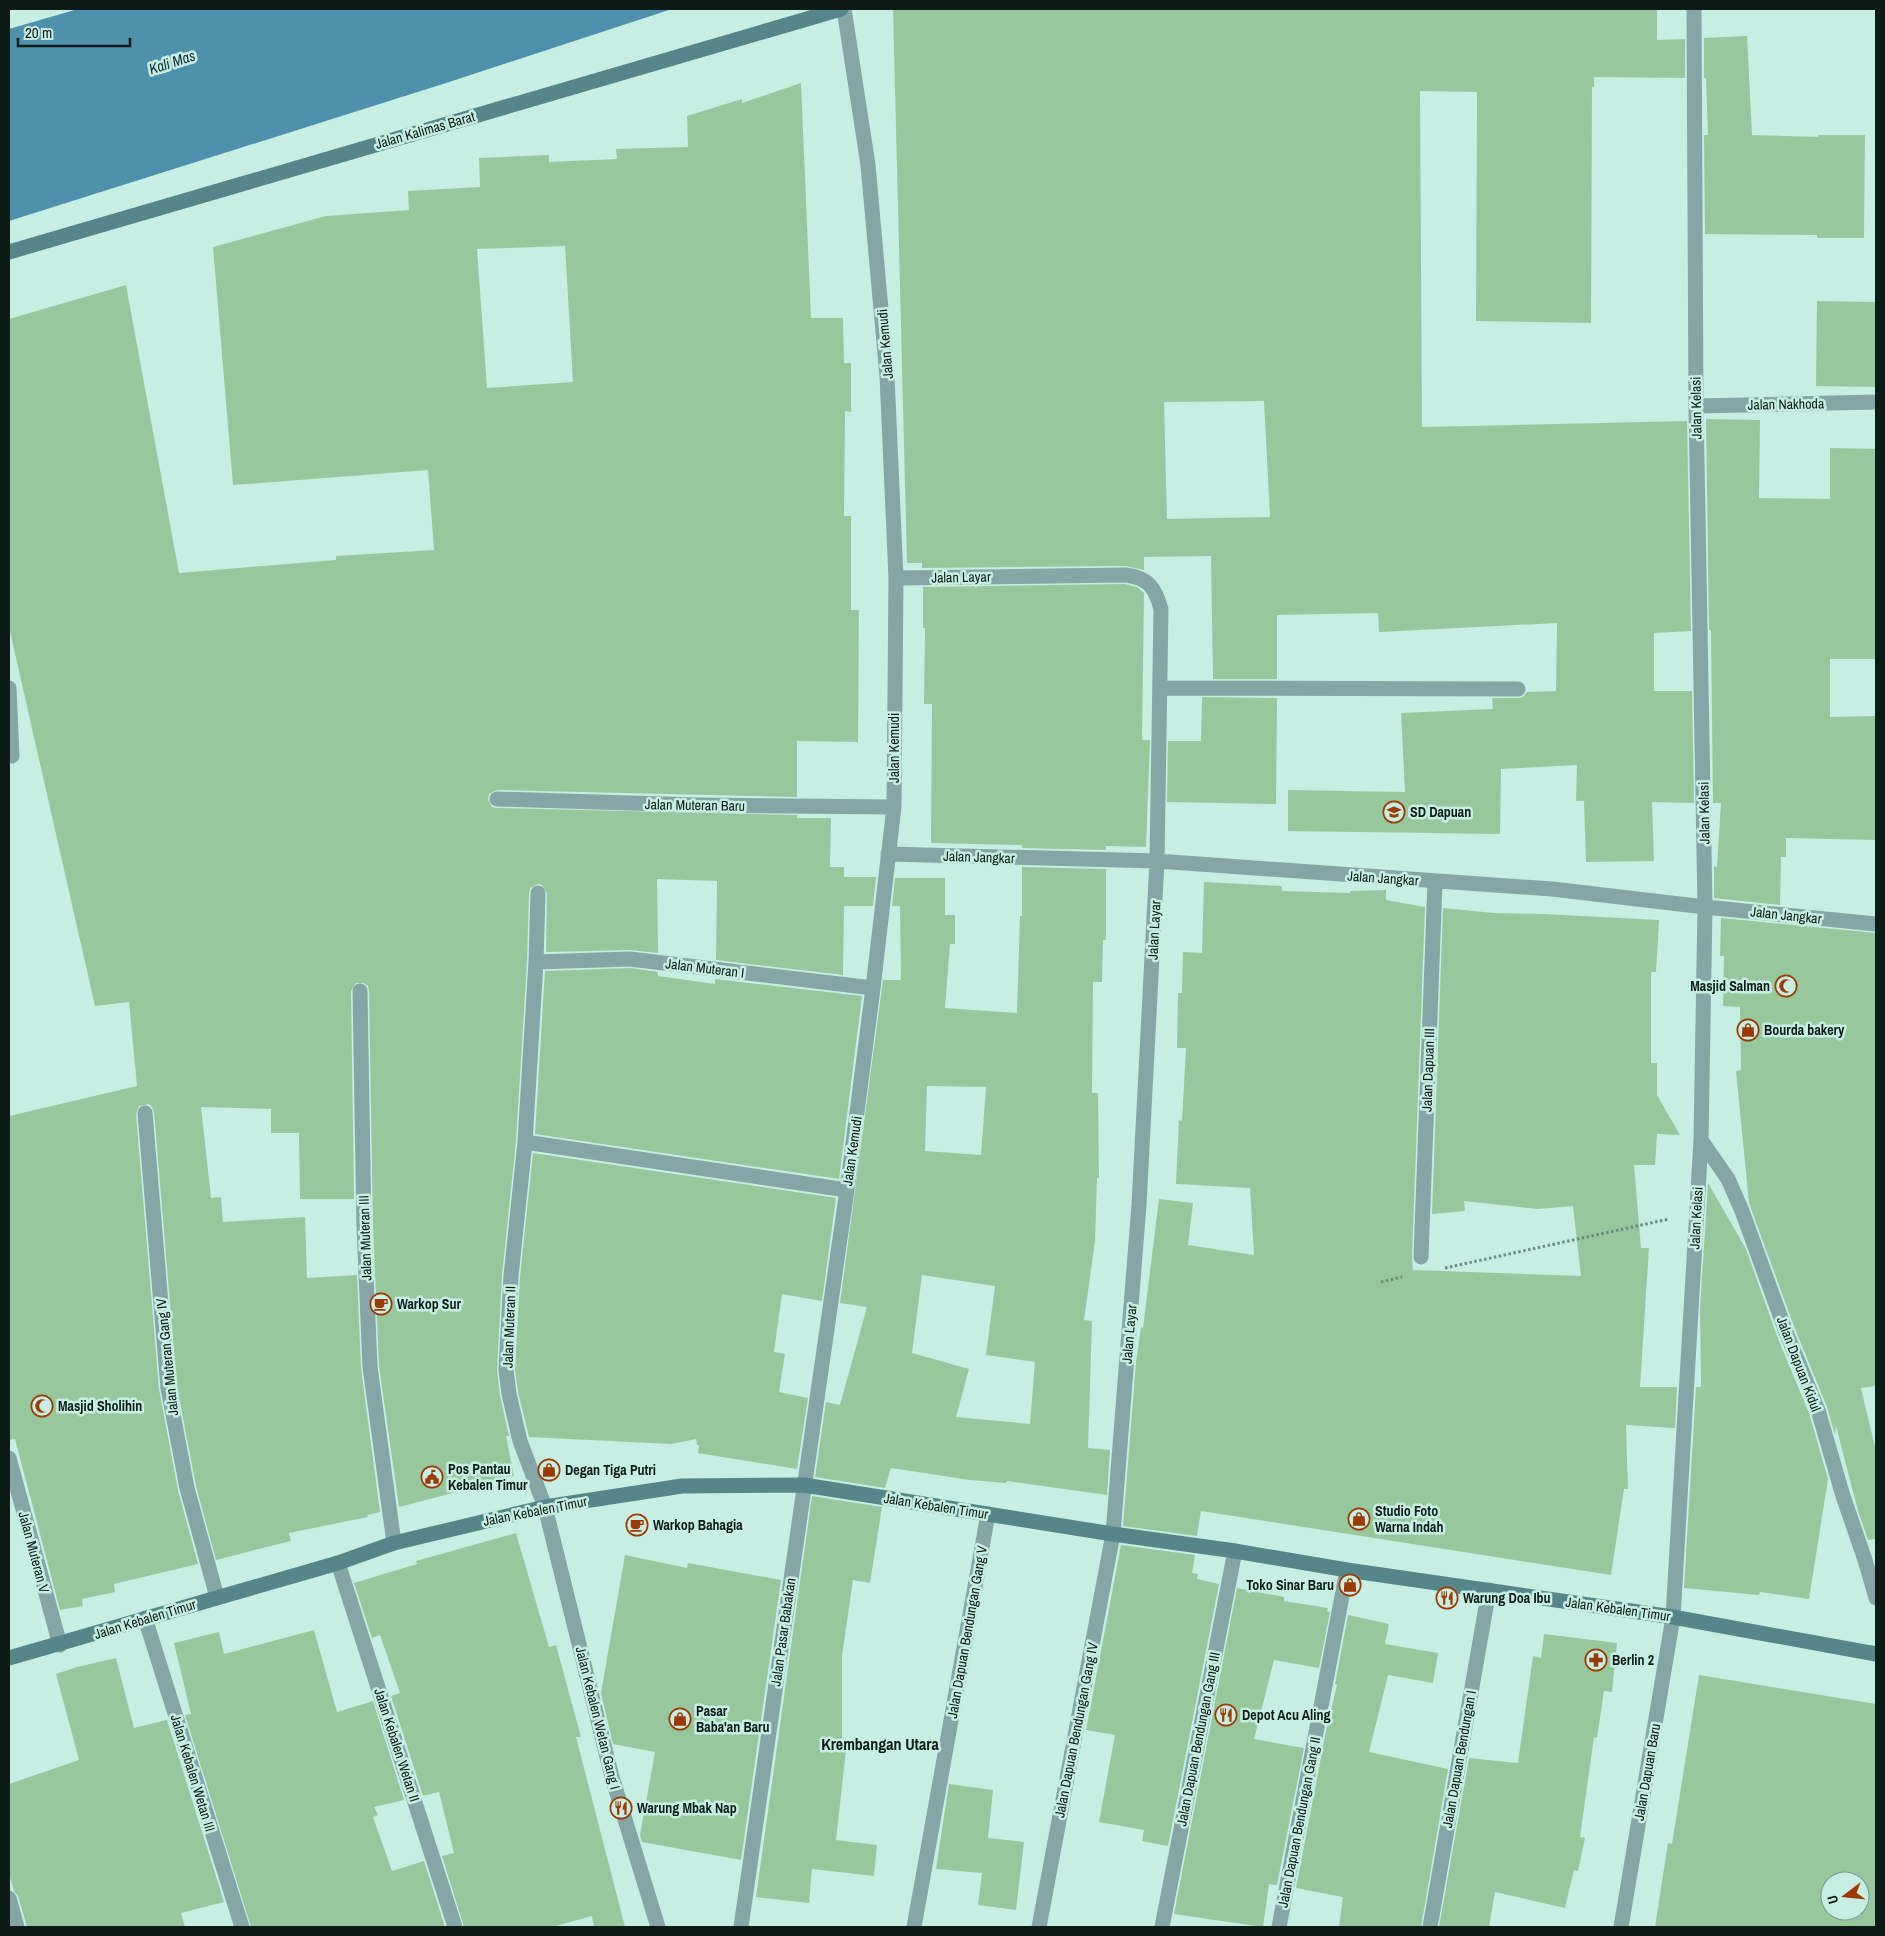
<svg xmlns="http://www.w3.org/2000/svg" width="1885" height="1936" font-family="'Archivo Narrow',sans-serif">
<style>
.water{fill:#4f91ac}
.building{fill:#97c89d;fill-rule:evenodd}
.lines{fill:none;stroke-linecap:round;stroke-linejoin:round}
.path{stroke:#6e8981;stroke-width:3;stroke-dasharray:2.5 2.5;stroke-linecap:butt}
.lane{stroke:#85a5a7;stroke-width:15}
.street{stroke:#85a5a7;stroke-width:15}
.secondary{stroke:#55878a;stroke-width:15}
.labels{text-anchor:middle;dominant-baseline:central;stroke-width:5;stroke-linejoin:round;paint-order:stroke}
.street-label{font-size:14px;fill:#0e1c18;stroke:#c7eee2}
.poi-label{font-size:14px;font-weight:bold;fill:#0e1c18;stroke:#c7eee2;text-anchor:start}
.water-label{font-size:15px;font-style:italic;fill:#0f2f3b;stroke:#c7eee2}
.quarter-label{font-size:16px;font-weight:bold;fill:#0e1c18;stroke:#c7eee2}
</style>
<rect width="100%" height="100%" fill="#c7eee2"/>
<path class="water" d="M78,9H672L446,83L9,221V29Z"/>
<path class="building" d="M893,9H1657V40L1685,39V78L1594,77V87H1592L1591,323L1476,321L1477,92L1420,91L1422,427L1687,421L1691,631L1654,633V691H1692L1694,803L1652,802L1654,861L1586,862L1584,801H1576L1577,765L1501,769L1500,834L1288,831V790L1405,792L1401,713L1493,709L1492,698H1518L1523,697L1527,692L1556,691L1557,623L1379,632L1378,613L1277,615V679H1213L1211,556L1144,557V570L1126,566L922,568V563H907ZM1264,401L1270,517L1167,519L1164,402Z
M1747,36L1752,135L1818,137V135H1865L1864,238H1817V235L1705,234L1704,135H1708L1706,78H1704V38Z
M801,83L811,318H843L844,363H851V412L845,411L844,516H851V610H859L858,742L797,741V797L497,790L489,794L488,799L492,807L497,808L797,815V818H831L830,867H844V877H876L873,906H844L843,975L716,960L717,881L657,879L658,953L630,950L546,952L547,893L542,885L538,884L530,888L529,893L527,962L516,1141L502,1275L497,1370L500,1396L509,1436H506L514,1476L466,1485L468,1489L399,1507L379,1366L373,1226L369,991L368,986L364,983H356L351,991L354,1199H300L299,1133H271V1109L201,1107L211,1198L221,1197L223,1222L305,1217L307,1278L357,1275L361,1368L380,1512L367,1515L368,1517L289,1533L291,1541L216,1560L196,1486L177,1387L154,1112L152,1107L149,1104L139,1106L136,1114L159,1389L178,1490L198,1564L114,1584L115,1592L82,1599L83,1606L60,1610L15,1439L9,1440V1116L137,1086L129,1002L95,1006L9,627V319L126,285L179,573L336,560V556L434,550L428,470L233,485L213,247L326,216L409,210L408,191L480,187L479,158L549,155V162L617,159L616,149L688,147L687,116L742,99V103ZM565,246L573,382L487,388L477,249Z
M1817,301L1876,302V387L1816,386Z
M1706,419L1760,420L1759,498L1830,499V448L1876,449V659H1830V717L1876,716V840L1786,838V857H1781L1780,905L1714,898V866L1717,867L1721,803H1713L1711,630H1709Z
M1125,584L1137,587L1144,593L1142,740H1150L1146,847L1106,846V850L1022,848V845L931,843L932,704H924L925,628H923V587Z
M1202,697L1277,698L1276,804L1167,802L1168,741H1201Z
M1022,867L1106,869V940H1103L1102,982H1093L1092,1093H1098L1099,1178H1097L1095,1241L1084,1320L1092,1321L1088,1448L1110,1450L1107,1495L1007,1481L1006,1483L970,1480L891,1468L885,1488L815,1477L826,1402L840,1405L867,1307L840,1303L883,980H901L900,906H892L895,878H945V915H955V944H950L945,1008L1017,1013L1020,916H1022ZM927,1086L986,1087L981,1155L925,1151ZM922,1275L995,1286L986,1355L1035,1362L1030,1424L956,1417L969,1369L912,1353Z
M1204,882L1282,886V891L1350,893V891L1386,890V900L1425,907L1412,1257L1413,1270L1581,1276L1573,1206L1538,1209L1464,1201L1465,1211L1432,1214L1443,908L1494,913L1543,914L1659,920L1656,972H1651V1063H1657V1095L1680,1135L1657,1134L1655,1165H1634L1641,1248H1649L1640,1387H1677L1675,1428L1626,1425L1628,1489H1624L1611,1575L1201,1511L1197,1536L1123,1526L1136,1362L1141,1327L1143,1328L1159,1199L1193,1203L1188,1245L1254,1255L1250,1188L1176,1184L1179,1120L1182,1121L1186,1048H1177L1178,993H1182L1183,952L1202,953Z
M1721,918L1876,933V1386L1861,1388L1876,1451V1539L1868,1540L1858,1511L1836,1426L1835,1435L1827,1407L1795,1329L1749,1203L1736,1071L1741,1070L1740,1007L1723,1006L1724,956H1720Z
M630,968L658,972V976L715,984V979L862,996L839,1179L535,1134L545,971Z
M533,1153L836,1198L822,1301L782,1294L774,1352L785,1354L779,1392L808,1398L797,1469L698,1453L699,1445H697L696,1439L671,1444L529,1437L518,1392L515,1370L520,1277Z
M1708,1183L1746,1249L1777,1336L1809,1413L1828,1479L1809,1599L1760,1592L1759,1595L1684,1588L1696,1387H1701L1700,1309Z
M812,1496L882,1507L870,1583L853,1580L842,1656V1750H846L836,1840L877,1845L874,1876L812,1869L809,1903L756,1897Z
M516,1533L549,1647L556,1645L581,1737H576L625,1927H594L592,1916L552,1927H464L442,1856L454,1853L439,1792L423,1796L391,1696L400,1693L380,1635L372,1638L354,1583L417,1564L416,1561Z
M1121,1545L1195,1555L1192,1573L1198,1574L1197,1579L1219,1584L1168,1846L1142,1841L1144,1830L1099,1822L1115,1735L1086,1730Z
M625,1555L687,1568L688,1563L781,1580L741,1860L642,1842L640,1835L655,1752L613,1744L601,1693Z
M1237,1588L1284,1597V1601L1328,1608L1327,1611L1330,1612L1319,1668L1274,1660L1254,1739L1304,1748L1277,1885L1269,1884L1263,1927L1174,1914Z
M1348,1615L1389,1624L1385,1644L1438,1653L1433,1683L1388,1675L1369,1752L1448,1769L1421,1927H1339L1343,1897L1296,1888L1326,1731L1337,1685L1335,1684Z
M314,1630L337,1712L373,1701L404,1800L374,1807L378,1815L373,1817L392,1871L424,1861L445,1927H251L185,1715L191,1714L174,1643L219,1632L224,1654Z
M1544,1634L1617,1643L1612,1692L1604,1691L1597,1738L1594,1737L1580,1837L1585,1838L1578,1871L1574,1870L1565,1908L1495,1892L1489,1927H1439L1469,1758L1518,1763L1533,1656L1541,1658Z
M116,1658L134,1728L167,1720L224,1902L181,1913L185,1927H27L18,1896L14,1891L9,1874V1784L79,1760L56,1674L77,1667Z
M1699,1675L1876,1704V1927H1655L1668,1843L1672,1844ZM1830,1881H1860V1911H1830Z
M949,1784L993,1790L988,1838L1024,1842L1016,1910L978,1905L982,1873L936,1869Z"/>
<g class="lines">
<path class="path" d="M1445,1268L1669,1219
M1381,1282L1402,1277"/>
<path class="lane" d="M9,688L12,756"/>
<path class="street" d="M1696,406L1876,402
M896,578L1126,575C1149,578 1155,588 1161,609L1157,861L1139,1205L1113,1534L1039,1927
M1160,688L1518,689
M497,799L696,805L894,807
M888,854L1157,861L1552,889L1705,907L1876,924
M538,893L536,962L525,1142L511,1276L506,1370L509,1394L520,1441L545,1507L612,1777L658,1927
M536,962L630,959L873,988
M360,991L364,1226L370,1367L394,1543
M145,1113L168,1388L187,1488L217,1597
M1701,1140L1728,1179L1742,1211L1786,1332L1818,1410L1843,1496L1865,1560L1876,1598
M525,1142L847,1190
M1421,1257L1435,882
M9,1458L60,1645
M338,1563L455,1927
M145,1618L242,1927
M9,1898L17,1927
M741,1927L847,1190L873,988L894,807L896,578L887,376L868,165L844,9
M914,1927L988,1514
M1162,1927L1235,1551
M1279,1927L1347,1570
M1430,1927L1489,1590
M1621,1927L1673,1617L1701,1140L1705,907L1696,406L1694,9"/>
<path class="secondary" d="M9,252L841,9
M9,1658L338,1563L394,1543L545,1507L682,1486L804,1485L1113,1534L1235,1551L1347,1570L1673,1617L1876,1654"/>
</g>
<defs>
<g id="school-ring" transform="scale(1.125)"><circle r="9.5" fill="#c7eee2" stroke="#9d3903" stroke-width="1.5"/><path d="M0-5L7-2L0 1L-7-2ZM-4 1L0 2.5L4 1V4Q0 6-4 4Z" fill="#9d3903"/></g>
<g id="mosque-ring" transform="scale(1.125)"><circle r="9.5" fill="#c7eee2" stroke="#9d3903" stroke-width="1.5"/><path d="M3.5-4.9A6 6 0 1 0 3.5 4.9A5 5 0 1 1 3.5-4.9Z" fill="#9d3903"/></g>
<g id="shop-ring" transform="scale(1.125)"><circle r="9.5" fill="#c7eee2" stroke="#9d3903" stroke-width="1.5"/><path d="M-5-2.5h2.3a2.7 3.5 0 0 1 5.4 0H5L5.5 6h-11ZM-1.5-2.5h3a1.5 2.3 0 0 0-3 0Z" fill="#9d3903"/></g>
<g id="cafe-ring" transform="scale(1.125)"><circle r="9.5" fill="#c7eee2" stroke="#9d3903" stroke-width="1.5"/><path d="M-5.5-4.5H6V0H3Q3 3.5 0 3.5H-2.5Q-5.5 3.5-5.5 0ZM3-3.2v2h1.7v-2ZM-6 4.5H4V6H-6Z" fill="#9d3903"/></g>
<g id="civic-ring" transform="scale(1.125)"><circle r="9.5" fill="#c7eee2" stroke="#9d3903" stroke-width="1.5"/><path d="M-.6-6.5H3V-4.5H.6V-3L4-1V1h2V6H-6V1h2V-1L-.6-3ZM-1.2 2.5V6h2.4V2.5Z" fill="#9d3903"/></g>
<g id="restaurant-ring" transform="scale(1.125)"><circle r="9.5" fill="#c7eee2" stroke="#9d3903" stroke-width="1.5"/><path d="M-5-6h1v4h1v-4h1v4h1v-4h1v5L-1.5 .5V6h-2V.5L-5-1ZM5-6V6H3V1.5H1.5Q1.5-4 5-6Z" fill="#9d3903"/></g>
<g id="pharmacy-ring" transform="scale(1.125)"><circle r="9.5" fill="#c7eee2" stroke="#9d3903" stroke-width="1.5"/><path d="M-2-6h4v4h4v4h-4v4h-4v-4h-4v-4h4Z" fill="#9d3903"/></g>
</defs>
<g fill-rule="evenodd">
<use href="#school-ring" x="1394" y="812"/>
<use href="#mosque-ring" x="1786" y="986"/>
<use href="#shop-ring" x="1748" y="1030"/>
<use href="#cafe-ring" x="381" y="1304"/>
<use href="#mosque-ring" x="42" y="1406"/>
<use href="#shop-ring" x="549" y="1470"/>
<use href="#civic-ring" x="432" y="1477"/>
<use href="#shop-ring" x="1359" y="1519"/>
<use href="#cafe-ring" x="637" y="1525"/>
<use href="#shop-ring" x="1350" y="1585"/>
<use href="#restaurant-ring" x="1447" y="1598"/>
<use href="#pharmacy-ring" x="1596" y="1660"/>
<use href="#restaurant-ring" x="1226" y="1715"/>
<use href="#shop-ring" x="680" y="1719"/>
<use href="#restaurant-ring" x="621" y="1808"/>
</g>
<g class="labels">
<g class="street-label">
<text transform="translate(425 130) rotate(-16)">Jalan Kalimas Barat</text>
<text transform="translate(885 344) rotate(-95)">Jalan Kemudi</text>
<text transform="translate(1786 404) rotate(-1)">Jalan Nakhoda</text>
<text transform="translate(1696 408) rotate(-91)">Jalan Kelasi</text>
<text transform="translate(961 577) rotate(-1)">Jalan Layar</text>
<text transform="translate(894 748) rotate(-90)">Jalan Kemudi</text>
<text transform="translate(695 805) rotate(1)">Jalan Muteran Baru</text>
<text transform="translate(1704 813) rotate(-91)">Jalan Kelasi</text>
<text transform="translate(979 857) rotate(2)">Jalan Jangkar</text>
<text transform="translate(1383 878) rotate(4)">Jalan Jangkar</text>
<text transform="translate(1786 915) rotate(6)">Jalan Jangkar</text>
<text transform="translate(1154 930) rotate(-87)">Jalan Layar</text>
<text transform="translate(705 968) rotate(7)">Jalan Muteran I</text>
<text transform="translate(1428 1070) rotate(-88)">Jalan Dapuan III</text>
<text transform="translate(852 1151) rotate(-82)">Jalan Kemudi</text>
<text transform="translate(1696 1218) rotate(-87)">Jalan Kelasi</text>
<text transform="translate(365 1238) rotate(-92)">Jalan Muteran III</text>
<text transform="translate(509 1327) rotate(-88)">Jalan Muteran II</text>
<text transform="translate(1129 1334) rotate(-85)">Jalan Layar</text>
<text transform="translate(167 1357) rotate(-96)">Jalan Muteran Gang IV</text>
<text transform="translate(1799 1364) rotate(69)">Jalan Dapuan Kidul</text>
<text transform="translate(936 1506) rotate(9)">Jalan Kebalen Timur</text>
<text transform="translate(535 1511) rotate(-11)">Jalan Kebalen Timur</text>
<text transform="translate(34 1552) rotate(75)">Jalan Muteran V</text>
<text transform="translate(1618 1609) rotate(8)">Jalan Kebalen Timur</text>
<text transform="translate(145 1619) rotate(-17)">Jalan Kebalen Timur</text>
<text transform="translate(783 1632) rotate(-82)">Jalan Pasar Babakan</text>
<text transform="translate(967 1632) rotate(-80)">Jalan Dapuan Bendungan Gang V</text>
<text transform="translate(598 1718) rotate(76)">Jalan Kebalen Wetan Gang I</text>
<text transform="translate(1076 1730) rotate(-79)">Jalan Dapuan Bendungan Gang IV</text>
<text transform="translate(1198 1739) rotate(-79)">Jalan Dapuan Bendungan Gang III</text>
<text transform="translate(397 1745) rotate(72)">Jalan Kebalen Wetan II</text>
<text transform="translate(1459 1759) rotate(-80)">Jalan Dapuan Bendungan I</text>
<text transform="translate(1647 1772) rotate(-80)">Jalan Dapuan Baru</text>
<text transform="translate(193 1773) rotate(73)">Jalan Kebalen Wetan III</text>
<text transform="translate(1299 1822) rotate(-79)">Jalan Dapuan Bendungan Gang II</text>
</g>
<g class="poi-label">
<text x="1410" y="812">SD Dapuan</text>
<text x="1770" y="986" text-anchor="end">Masjid Salman</text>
<text x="1764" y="1030">Bourda bakery</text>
<text x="397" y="1304">Warkop Sur</text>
<text x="58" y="1406">Masjid Sholihin</text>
<text x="448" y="1469">Pos Pantau<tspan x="448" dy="16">Kebalen Timur</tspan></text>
<text x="565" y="1470">Degan Tiga Putri</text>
<text x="1375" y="1511">Studio Foto<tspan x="1375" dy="16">Warna Indah</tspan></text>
<text x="653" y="1525">Warkop Bahagia</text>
<text x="1334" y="1585" text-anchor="end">Toko Sinar Baru</text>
<text x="1463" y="1598">Warung Doa Ibu</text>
<text x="1612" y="1660">Berlin 2</text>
<text x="696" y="1711">Pasar<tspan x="696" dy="16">Baba'an Baru</tspan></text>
<text x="1242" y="1715">Depot Acu Aling</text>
<text x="637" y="1808">Warung Mbak Nap</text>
</g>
<g class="water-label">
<text transform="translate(172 62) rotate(-18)">Kali Mas</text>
</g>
<g class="quarter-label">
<text x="880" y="1744">Krembangan Utara</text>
</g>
</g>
<rect width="1885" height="1936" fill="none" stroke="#0e1c18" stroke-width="20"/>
<g transform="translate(1845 1896) rotate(254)"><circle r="24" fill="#c7eee2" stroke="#7d9a91"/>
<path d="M0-4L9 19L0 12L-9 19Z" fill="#9d3903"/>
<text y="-8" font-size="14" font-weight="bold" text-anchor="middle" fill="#0e1c18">U</text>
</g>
<path d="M18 38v8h112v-8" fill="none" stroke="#0e1c18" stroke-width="2.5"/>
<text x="25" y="38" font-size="15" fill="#0e1c18" stroke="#c7eee2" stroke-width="4" paint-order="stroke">20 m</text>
</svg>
